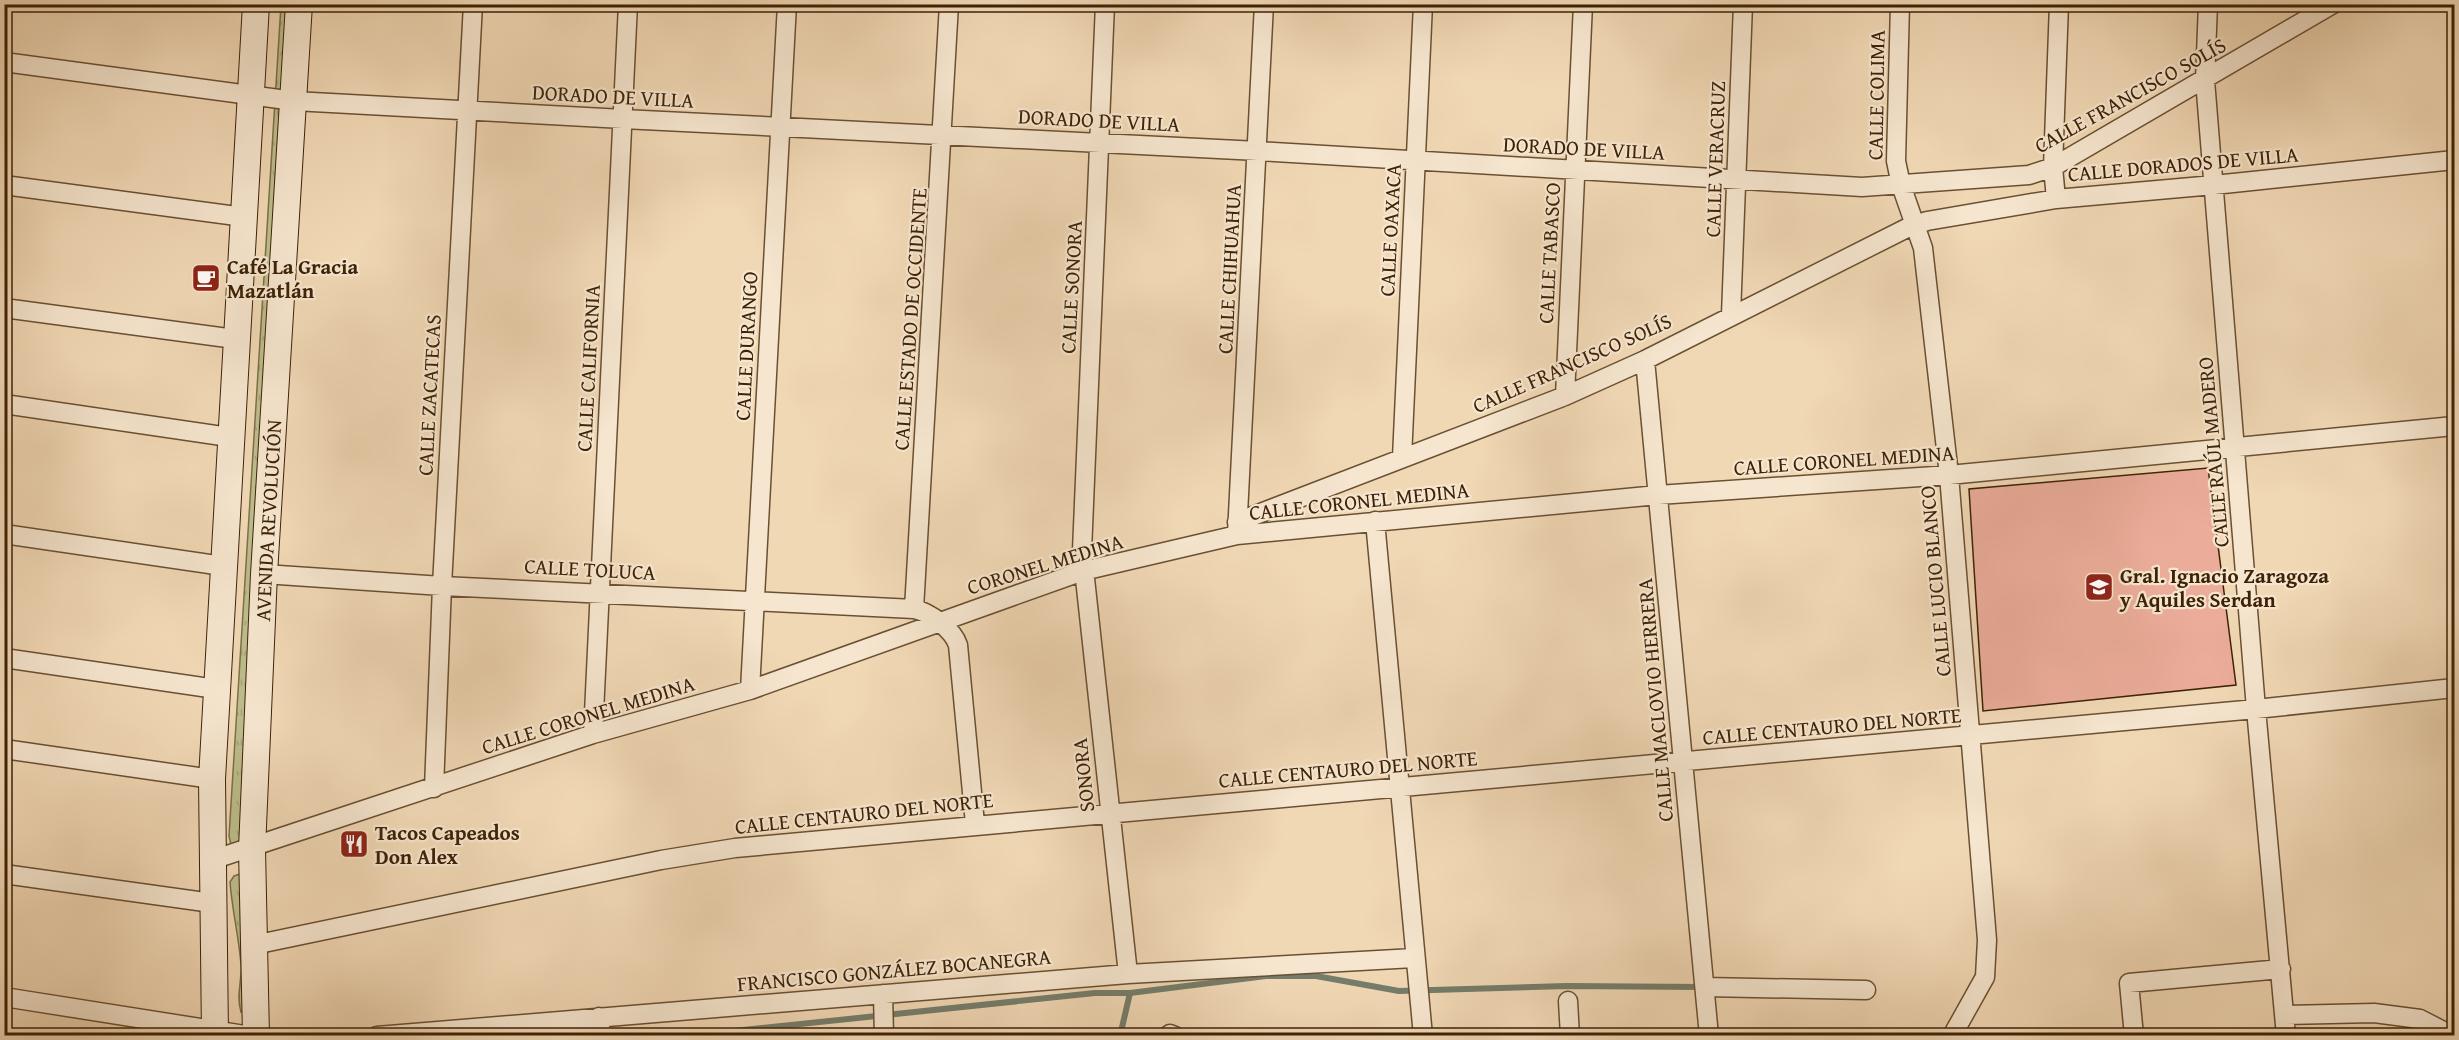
<svg xmlns="http://www.w3.org/2000/svg" width="2459" height="1040" font-family="'Gentium Book Plus',serif">
<style>
.grass{fill:url(#grass-tufts);stroke:#7d704a;stroke-width:1.5}
.lines{fill:none;stroke-linecap:round;stroke-linejoin:round}
.stream{stroke:#757d6b;stroke-width:6}
.building{fill:#ebac99;stroke:#3d2207;stroke-width:1.5}
.street-casing{stroke:#6a5032;stroke-width:21}
.secondary-casing{stroke:#3d2207;stroke-width:28}
.street{stroke:#f6e6cf;stroke-width:18}
.secondary{stroke:#f6e6cf;stroke-width:26}
.labels{text-anchor:middle;dominant-baseline:central;stroke-width:4.5;stroke-linejoin:round;paint-order:stroke}
.street-label{font-size:21px;fill:#3d2207;stroke:#f6e6cf}
.poi-label{font-size:21px;font-weight:bold;fill:#3d2207;stroke:#f6e6cf;text-anchor:start}
</style>
<defs>
<pattern id="grass-tufts" width="24" height="20" patternUnits="userSpaceOnUse" patternTransform="scale(1.5)"><rect width="24" height="20" fill="#bdbe8c"/><path d="M3 7l-1-3M5 7V3M7 7l1-3M15 17l-1-3M17 17v-4M19 17l1-3" fill="none" stroke="#a3a377"/></pattern>
</defs>
<rect width="100%" height="100%" fill="#f1d8b5"/>
<filter id="stains"><feTurbulence type="fractalNoise" baseFrequency=".00333" numOctaves="4"/><feColorMatrix values="0 0 0 0 .2 0 0 0 0 .09 0 0 0 0 .02 0 0 0 .5 -.17"/></filter>
<radialGradient id="worn" r=".72"><stop offset=".6" stop-color="#630" stop-opacity="0"/><stop offset="1" stop-color="#630" stop-opacity=".3"/></radialGradient>
<path class="grass" d="M281,5H292L244,839L231,845L229,836Z
M240,874L249,1006L241,1012C236,996 242,981 241,965C239,937 232,910 230,882L234,876Z"/>
<g class="lines">
<path class="stream" d="M687,1036L1095,993H1130
M1120,1036L1130,993L1266,976H1316L1399,991L1566,986L1701,987"/>
</g>
<path class="building" d="M2208,468L2236,685L1983,711L1969,489Z"/>
<g class="lines">
<g class="street-casing">
<path id="street" d="M949,4L914,609C930,612 953,630 958,645L975,824
M1105,4L1082,551L1128,974
M1900,4L1896,161L1901,185L1923,248L1949,475L1987,940L1985,977L1952,1036
M2208,4L2205,80L2256,709L2286,1036
M4,62L294,101L623,119L1258,151L1862,187L2029,175L2053,167L2333,4
M4,185L244,217
M2056,199L2053,167L2059,4
M4,308L235,339
M1731,315L1743,4
M1645,360L1709,1036
M1565,396L1583,4
M4,404L229,437
M1402,458L1423,4
M1375,521L1423,1036
M1237,522L1565,396L1645,360L1907,228L1927,221L2056,199L2214,185L2454,160
M4,534L223,566
M1237,534L1264,4
M264,574L442,586L914,609
M4,658L216,689
M750,690L787,4
M593,734L628,4
M4,749L212,779
M434,788L442,586L473,4
M212,860L593,734L750,690L1083,571L1237,535L1658,495L1949,475L2454,426
M4,874L212,903
M254,945L661,860L735,848L2256,709L2454,688
M1705,987L1866,990
M883,994L884,1036
M4,997L251,1036
M1568,1001L1570,1036
M2285,1015L2374,1013L2420,1019L2453,1036
M599,1017L601,1036
M1170,1034L1175,1036
M377,1036L1128,974L1414,958
M2134,1036L2129,983L2281,969"/>
</g>
<g class="secondary-casing">
<g id="secondary">
<path d="M215,1036L212,779L256,4"/>
<path id="s1" d="M256,1036L252,849L264,574L299,4"/>
</g>
</g>
<use href="#street" class="street"/>
<use href="#secondary" class="secondary"/>
</g>
<defs>
<g id="cafe-square" transform="scale(1.5)"><rect x="-9" y="-9" width="18" height="18" rx="4" fill="#8f2418" stroke="#f6e6cf"/><path d="M-5.5-4.5H6V0H3Q3 3.5 0 3.5H-2.5Q-5.5 3.5-5.5 0ZM3-3.2v2h1.7v-2ZM-6 4.5H4V6H-6Z" fill="#fff"/></g>
<g id="school-square" transform="scale(1.5)"><rect x="-9" y="-9" width="18" height="18" rx="4" fill="#8f2418" stroke="#f6e6cf"/><path d="M0-5L7-2L0 1L-7-2ZM-4 1L0 2.5L4 1V4Q0 6-4 4Z" fill="#fff"/></g>
<g id="restaurant-square" transform="scale(1.5)"><rect x="-9" y="-9" width="18" height="18" rx="4" fill="#8f2418" stroke="#f6e6cf"/><path d="M-5-6h1v4h1v-4h1v4h1v-4h1v5L-1.5 .5V6h-2V.5L-5-1ZM5-6V6H3V1.5H1.5Q1.5-4 5-6Z" fill="#fff"/></g>
</defs>
<g fill-rule="evenodd">
<use href="#cafe-square" x="206" y="278"/>
<use href="#school-square" x="2099" y="587"/>
<use href="#restaurant-square" x="354" y="844"/>
</g>
<g class="labels">
<g class="street-label">
<text transform="translate(1876 95) rotate(-89)">CALLE COLIMA</text>
<text transform="translate(2130 95) rotate(-29)">CALLE FRANCISCO SOLÍS</text>
<text transform="translate(613 96) rotate(3)">DORADO DE VILLA</text>
<text transform="translate(1099 120) rotate(3)">DORADO DE VILLA</text>
<text transform="translate(1584 148) rotate(3)">DORADO DE VILLA</text>
<text transform="translate(1715 159) rotate(-88)">CALLE VERACRUZ</text>
<text transform="translate(2183 164) rotate(-5)">CALLE DORADOS DE VILLA</text>
<text transform="translate(1390 230) rotate(-87)">CALLE OAXACA</text>
<text transform="translate(1549 253) rotate(-87)">CALLE TABASCO</text>
<text transform="translate(1229 269) rotate(-87)">CALLE CHIHUAHUA</text>
<text transform="translate(1071 287) rotate(-87)">CALLE SONORA</text>
<text transform="translate(910 319) rotate(-86)">CALLE ESTADO DE OCCIDENTE</text>
<text transform="translate(746 346) rotate(-87)">CALLE DURANGO</text>
<text transform="translate(1572 363) rotate(-24)">CALLE FRANCISCO SOLÍS</text>
<text transform="translate(588 368) rotate(-87)">CALLE CALIFORNIA</text>
<text transform="translate(429 395) rotate(-87)">CALLE ZACATECAS</text>
<text transform="translate(2213 452) rotate(-95)">CALLE RAÚL MADERO</text>
<text transform="translate(1844 460) rotate(-4)">CALLE CORONEL MEDINA</text>
<text transform="translate(1359 501) rotate(-6)">CALLE CORONEL MEDINA</text>
<text stroke="none"><textPath href="#s1" startOffset="516">AVENIDA REVOLUCIÓN</textPath></text>
<text transform="translate(1045 564) rotate(-17)">CORONEL MEDINA</text>
<text transform="translate(590 569) rotate(3)">CALLE TOLUCA</text>
<text transform="translate(1935 581) rotate(-95)">CALLE LUCIO BLANCO</text>
<text transform="translate(1655 700) rotate(-95)">CALLE MACLOVIO HERRERA</text>
<text transform="translate(588 715) rotate(-17)">CALLE CORONEL MEDINA</text>
<text transform="translate(1832 726) rotate(-5)">CALLE CENTAURO DEL NORTE</text>
<text transform="translate(1348 769) rotate(-5)">CALLE CENTAURO DEL NORTE</text>
<text transform="translate(1083 775) rotate(-96)">SONORA</text>
<text transform="translate(864 813) rotate(-6)">CALLE CENTAURO DEL NORTE</text>
<text transform="translate(894 970) rotate(-5)">FRANCISCO GONZÁLEZ BOCANEGRA</text>
</g>
<g class="poi-label">
<text x="227" y="266">Café La Gracia<tspan x="227" dy="24">Mazatlán</tspan></text>
<text x="2120" y="575">Gral. Ignacio Zaragoza<tspan x="2120" dy="24">y Aquiles Serdan</tspan></text>
<text x="375" y="832">Tacos Capeados<tspan x="375" dy="24">Don Alex</tspan></text>
</g>
</g>
<rect width="2459" height="1040" fill="none" stroke="#f1d8b5" stroke-width="24"/>
<rect x="6" y="6" width="2447" height="1028" fill="none" stroke="#3d2207" stroke-width="3"/>
<rect x="12" y="12" width="2435" height="1016" fill="none" stroke="#3d2207" stroke-width="1.5"/>
<rect width="100%" height="100%" filter="url(#stains)"/>
<rect width="100%" height="100%" fill="url(#worn)"/>
</svg>
